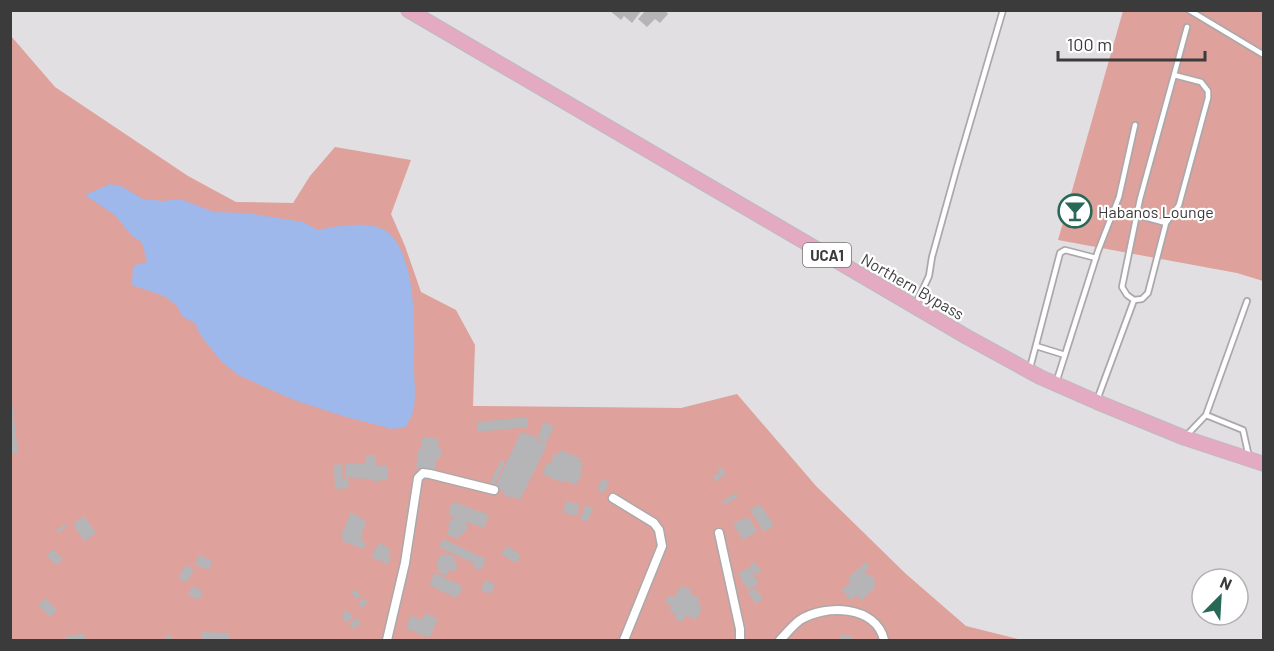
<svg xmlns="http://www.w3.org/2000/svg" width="1274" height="651" font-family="Barlow,sans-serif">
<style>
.green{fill:#dea19b}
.water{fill:#9eb8ec}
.building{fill:#b5b5b8}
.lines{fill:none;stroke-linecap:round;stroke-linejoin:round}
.lane-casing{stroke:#aba8ab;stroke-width:8}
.street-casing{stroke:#aba8ab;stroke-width:11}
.primary-casing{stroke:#bdbcbd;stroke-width:16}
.lane{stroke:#fff;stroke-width:4.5}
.street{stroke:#fff;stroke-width:8}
.primary{stroke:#e3aac1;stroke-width:14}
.labels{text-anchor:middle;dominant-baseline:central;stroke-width:4.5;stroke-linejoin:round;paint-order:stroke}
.shield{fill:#fff;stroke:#767676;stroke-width:1.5}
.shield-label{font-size:15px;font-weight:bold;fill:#3c3b3c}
.poi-label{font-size:16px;fill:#3c3b3c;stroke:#fff;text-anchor:start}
.street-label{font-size:16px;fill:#3c3b3c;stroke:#fff}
</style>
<rect width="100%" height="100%" fill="#e2dfe2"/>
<path class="green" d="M1123,11H1263V281L1237,273L1058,240Z
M11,36L55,87L188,176L236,202L293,203L310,176L335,147L411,160L391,214L405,246L421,292L456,310L475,345L473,406L681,408L737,394L816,486L906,574L966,626L1022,640H11Z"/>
<path class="water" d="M110,184L121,186L143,199L162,201L180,199L214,212L247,213L303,222L318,230C336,226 375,219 390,234C418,263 414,331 414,368C414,381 416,393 414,406C414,413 409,420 406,427L393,429L346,417L294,400L238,375L221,361L201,336L195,323L183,317L176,305L164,296L132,285L133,266L147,262L142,243L130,234L116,216L85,195Z"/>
<path class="building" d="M609,10H642L632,23L624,16L621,20Z
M646,10H665L668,14L660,23L655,19L647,27L638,19Z
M10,401H12L18,453L10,454Z
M527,417L528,427L478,432L477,422Z
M544,422L554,427L546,443L539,440L540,437L538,436Z
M521,432L539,438L537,440L547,445L520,500L511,496L510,498L503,495L505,492L495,487Z
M422,437L439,439L438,448L442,449L440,458H437L435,470L416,468L418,449L421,450Z
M560,450L581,458L579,462L583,463L580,471L583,472L576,485L565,480L564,483L542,474L547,463L550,464L555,453L559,454Z
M365,455H376V465L388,466V479H381L380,481H374V479L345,478L346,464H365Z
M501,460L505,462L495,484L490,483Z
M342,464L343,479H348L349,488L335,489L334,465Z
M721,467L726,474L722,477L717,469Z
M719,473L721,477L716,482L713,476Z
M602,479L609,482L604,493L597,490Z
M736,493L738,497L724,505L722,501Z
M566,501L579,504L577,516L563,513Z
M454,502L489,515L484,528L467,522L465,525L469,527L458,539L448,535L449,520H454L455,517L449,516V508Z
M760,504L774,525L764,532L750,510Z
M586,505L593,508L587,522L580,519Z
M351,512L366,521L361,539L366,544L364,549L342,541L343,538L341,536Z
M84,516L96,533L84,541L73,524Z
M748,517L757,531L743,540L733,523Z
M64,524L67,526L58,534L56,531Z
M443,539L486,559L480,571L473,567L475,564L439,547Z
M379,543L390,548L388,553L391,555L388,564L371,557Z
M507,546L521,555L516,563L501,554Z
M53,549L63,559L56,565L47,556Z
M445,553L455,557L453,561L458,563L454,572L449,570L446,576L437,571L439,565L436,564L440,555L444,556Z
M199,555L212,561L209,570L195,565Z
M755,562L761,571L755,575L749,566Z
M866,562L870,567L864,572L867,575L869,574L876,581L873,584L876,587L861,601L856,595L851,600L842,590L851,582L848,578Z
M186,565L194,570L187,582L178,578Z
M749,567L759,584L748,590L738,574Z
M435,573L462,586L460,595L458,594L456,598L429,585Z
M485,580L495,584L491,594L481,590Z
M192,586L203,591L199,600L188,595Z
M681,586L692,590L690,594L700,598L697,604L702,606L697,620L686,615L683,622L674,618L676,614L669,611L672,606L665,603L669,595L674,597Z
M755,588L763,599L756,604L748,592Z
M355,589L361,596L357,599L351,593Z
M46,598L57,610L50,617L38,605Z
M364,598L368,602L362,608L358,604Z
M347,610L353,617L347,623L341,616Z
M425,613L438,619L429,638L406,628L411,615L422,620Z
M358,618L361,624L353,629L349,624Z
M202,632L230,633V640H202Z
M84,633L86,640H66L65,637Z
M841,634L853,637L852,640H840Z
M165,636H172V640H165Z"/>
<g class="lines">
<g class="lane-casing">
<path id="lane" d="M1189,10L1264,55
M1174,75L1187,27
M1137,215L1166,223
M916,304L929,276L932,257L957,167L1003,10
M1036,346L1065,355
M1030,368L1060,253L1065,250L1096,258
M1056,383L1098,251L1119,197L1135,125
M1097,400L1134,300L1127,295L1122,287L1140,199L1174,75L1201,82L1208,91V98L1179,205L1166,223L1148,293L1142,299L1134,300
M1206,415L1247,301
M1186,436L1206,415L1243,430L1249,457"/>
</g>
<g class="street-casing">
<path id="street" d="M613,498L654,523L659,530L662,546L624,640
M719,533L740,629V640
M387,640L405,563L418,478L423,473L430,474L494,490
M780,640C786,634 793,625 800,620C825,604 876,605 884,640"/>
</g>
<g class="primary-casing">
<path id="primary" d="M408,10L967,337L1040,377L1097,402L1185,438L1264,464"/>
</g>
<use href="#lane" class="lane"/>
<use href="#street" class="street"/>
<use href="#primary" class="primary"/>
</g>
<defs>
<g id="bar-ring" transform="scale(1.725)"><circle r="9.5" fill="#fff" stroke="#276857" stroke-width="1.5"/><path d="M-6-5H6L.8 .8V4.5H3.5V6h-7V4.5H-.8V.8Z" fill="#276857"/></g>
</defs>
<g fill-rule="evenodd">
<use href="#bar-ring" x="1075" y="211"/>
</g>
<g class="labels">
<rect class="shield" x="803" y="243" width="48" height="24" rx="4.5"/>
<g class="shield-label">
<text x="827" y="255">UCA1</text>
</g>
<g class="poi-label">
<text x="1098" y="211">Habanos Lounge</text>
</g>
<g class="street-label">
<text transform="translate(913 286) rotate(30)">Northern Bypass</text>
</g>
</g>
<rect width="1274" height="651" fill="none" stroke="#3c3b3c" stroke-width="24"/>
<g transform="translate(1220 597) rotate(24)"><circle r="28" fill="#ffffff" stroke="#b1b1b1" stroke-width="1.5"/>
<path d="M0-4.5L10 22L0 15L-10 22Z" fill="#276857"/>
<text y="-9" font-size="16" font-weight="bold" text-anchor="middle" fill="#3c3b3c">N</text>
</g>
<path d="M1058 51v9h147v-9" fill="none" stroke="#3c3b3c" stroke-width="3"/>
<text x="1067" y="51" font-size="18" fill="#3c3b3c" stroke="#ffffff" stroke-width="4.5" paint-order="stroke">100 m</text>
</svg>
